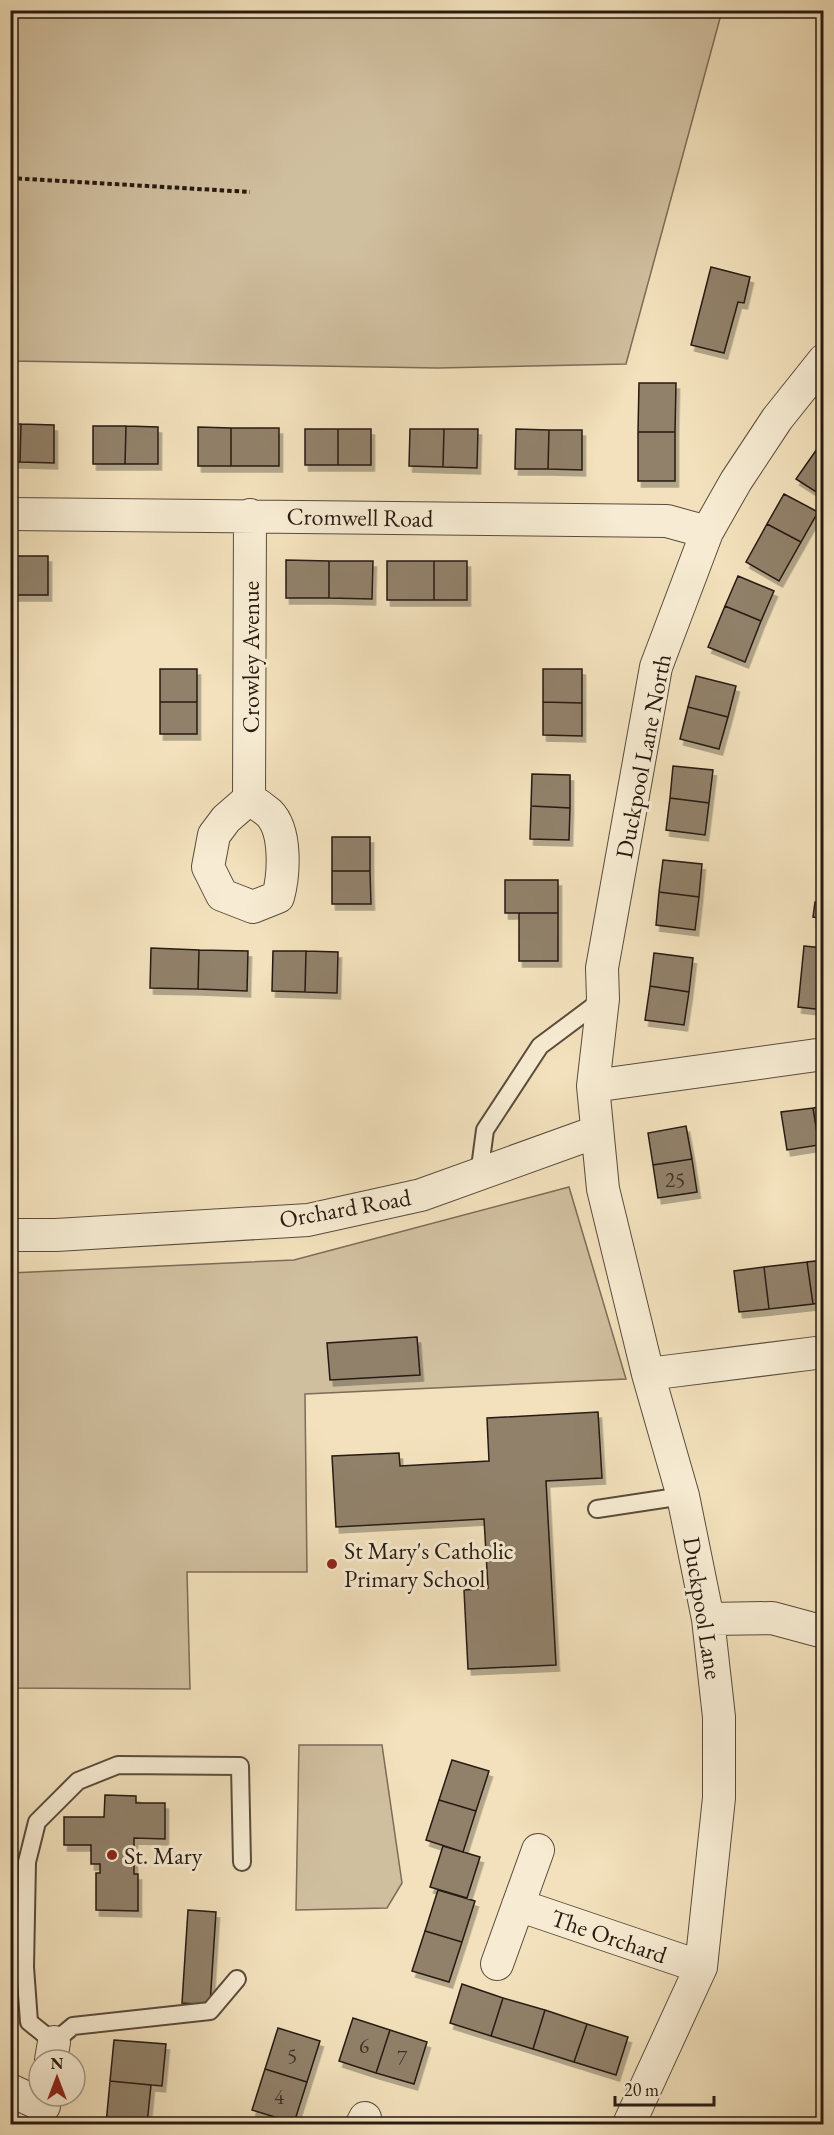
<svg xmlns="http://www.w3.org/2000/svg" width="834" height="2135" font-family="'EB Garamond',serif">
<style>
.green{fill:#d0bf9f;stroke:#7c6c58;stroke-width:1.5}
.building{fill:#91816a;stroke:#281a12;stroke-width:1.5;filter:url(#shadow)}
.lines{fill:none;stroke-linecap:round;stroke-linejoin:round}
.service-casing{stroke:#5a4c3c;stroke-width:20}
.minor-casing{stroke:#5a4c3c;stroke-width:34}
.path{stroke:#281a12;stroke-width:4;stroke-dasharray:4.5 3;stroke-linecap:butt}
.service{stroke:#f7ecd3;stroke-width:16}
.minor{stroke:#f7ecd3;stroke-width:32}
.poi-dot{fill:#8f2418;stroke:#f7ecd3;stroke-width:2}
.labels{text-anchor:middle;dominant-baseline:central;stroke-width:6;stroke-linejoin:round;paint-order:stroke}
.number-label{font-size:21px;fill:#423428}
.street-label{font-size:24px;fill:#281a12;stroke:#f7ecd3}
.poi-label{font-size:24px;fill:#281a12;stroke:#f7ecd3;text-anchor:start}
</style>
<defs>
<filter id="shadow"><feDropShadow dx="3.5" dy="6" stdDeviation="0" flood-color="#0004"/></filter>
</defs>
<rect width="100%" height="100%" fill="#f2e1bc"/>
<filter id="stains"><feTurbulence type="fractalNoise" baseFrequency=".00333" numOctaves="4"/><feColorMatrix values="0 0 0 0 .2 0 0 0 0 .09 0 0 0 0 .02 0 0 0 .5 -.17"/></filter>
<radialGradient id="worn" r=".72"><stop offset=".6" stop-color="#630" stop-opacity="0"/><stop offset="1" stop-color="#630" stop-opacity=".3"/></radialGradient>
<path class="green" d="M11,10H722V11L626,364L438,368L11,361Z
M569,1187L626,1379L305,1394L307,1572H187L190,1689L11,1688L10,1273L294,1260Z
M299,1745H382L402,1883L387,1908L296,1910Z"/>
<path class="building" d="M711,267L750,277L744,303L738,302L724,353L691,345Z
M639,383H676L675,432H638Z
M10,424H21L20,462H10Z
M21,424L54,425V463L20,462Z
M93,426H126L125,464H93Z
M126,426L158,427V464H125Z
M198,427L231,428V466H198Z
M231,428H279V466H231Z
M305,429H338V465H305Z
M338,429H371V465H338Z
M410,429H444L443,467L409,466Z
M444,429H478L477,468L443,467Z
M516,429L549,430L548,469H515Z
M549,430H582V470L548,469Z
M638,432H675V481H638Z
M824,439V497L796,479Z
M784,494L818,512L801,542L767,524Z
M767,524L801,542L779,581L746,562Z
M10,556H15V595H10Z
M15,556H48V595H15Z
M286,560L329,561V598H286Z
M329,561H373L372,599L329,598Z
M387,561H434V600H387Z
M434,561H467V600H434Z
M738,576L774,591L761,621L725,606Z
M725,606L761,621L745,662L708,647Z
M10,669H14L12,701H10Z
M160,669H197V702H160Z
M543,669H582V703L543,702Z
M696,676L736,686L728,717L688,707Z
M160,702H197V734H160Z
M543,702L582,703V736L543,735Z
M688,707L728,717L719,749L680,739Z
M673,766L713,770L709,803L670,798Z
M532,774L570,775V808L531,806Z
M670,798L709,803L705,835L666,830Z
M531,806L570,808L569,840L530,839Z
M332,837H370V871H332Z
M663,860L702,864L699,897L659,892Z
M332,871H370L371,904H332Z
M505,880H558V913H505Z
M659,892L699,897L695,930L656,925Z
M815,902L824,903V948L817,947L820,918L813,917Z
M519,913H558V961H519Z
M804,946L824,948V1010L798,1007Z
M151,948L199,950L198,989L150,988Z
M199,950L248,951L247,991L198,989Z
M273,951H306L305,992L272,991Z
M306,951L338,952L337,993L305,992Z
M654,953L693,958L689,992L650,986Z
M650,986L689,992L684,1025L645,1020Z
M824,1106V1144L819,1145L813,1108Z
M813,1108L819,1145L787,1150L781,1112Z
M686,1126L692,1159L653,1165L648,1133Z
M692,1159L697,1192L658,1198L653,1165Z
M824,1260V1303L813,1304L807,1262Z
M807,1262L813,1304L769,1309L764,1267Z
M764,1267L769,1309L739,1312L734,1271Z
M417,1337L420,1375L330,1380L327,1343Z
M598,1412L602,1478L546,1481L556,1665L468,1669L464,1590L488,1588L484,1519L336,1527L332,1456L399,1453L400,1466L489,1461L487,1418Z
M452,1760L489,1771L476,1811L439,1800Z
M105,1795L136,1796V1803H165V1839L134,1838V1874H138V1911L96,1910V1873H100V1864H91V1845H64V1817H104Z
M439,1800L476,1811L463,1852L426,1840Z
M443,1846L480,1857L467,1898L430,1887Z
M438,1890L475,1901L462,1942L425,1931Z
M188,1910L216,1912L210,2005L182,2003Z
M425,1931L462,1942L449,1982L412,1971Z
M462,1984L503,1998L491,2036L450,2023Z
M503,1998L545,2010L533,2049L491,2036Z
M545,2010L587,2024L574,2062L533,2049Z
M353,2018L390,2030L376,2073L339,2061Z
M587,2024L628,2037L616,2075L574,2062Z
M278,2028L320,2041L307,2082L265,2069Z
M390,2030L427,2042L414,2084L376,2073Z
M114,2040L166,2044L162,2086L110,2081Z
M265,2069L307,2082L294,2123L252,2110Z
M110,2081L151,2085L147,2124H106Z"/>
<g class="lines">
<g class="service-casing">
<path id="service" d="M479,1175L485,1130L540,1046L603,999
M597,1509L683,1496
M237,1979L210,2011L73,2026L54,2042L29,2022L25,1967L27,1862L37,1822L78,1781L118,1765L240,1766L242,1862"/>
</g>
<g class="minor-casing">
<path id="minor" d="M10,514L667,521L707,532
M249,799C256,803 263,808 269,813C287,831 284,875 278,897L253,907L222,895L208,867L214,835L226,819L249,799L250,515
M593,1086L824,1054
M10,1235H56L308,1220L421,1195L596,1132
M648,1374L824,1352
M708,1619L772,1618L824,1632
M518,1905L701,1967
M497,1964L538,1850
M51,2060L54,2042
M10,2090L44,2106
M362,2124L365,2118
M629,2124L701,1967L719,1798V1717L708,1619L683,1496L648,1374L603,1189L593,1086L603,999L602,968L656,667L707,532L736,481L777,419L824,360"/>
</g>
<path class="path" d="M10,178L250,192"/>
<use href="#service" class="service"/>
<use href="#minor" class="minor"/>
</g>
<g class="poi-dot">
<circle cx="332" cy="1564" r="6"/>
<circle cx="112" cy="1855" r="6"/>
</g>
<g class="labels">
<g class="number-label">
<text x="675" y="1179">25</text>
<text x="364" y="2045">6</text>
<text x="292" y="2055">5</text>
<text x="402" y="2057">7</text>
<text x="279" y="2096">4</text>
</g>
<g class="street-label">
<text transform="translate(360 517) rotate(1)">Cromwell Road</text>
<text transform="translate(250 657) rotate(-90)">Crowley Avenue</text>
<text transform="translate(643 756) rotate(-79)">Duckpool Lane North</text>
<text transform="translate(345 1208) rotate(-10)">Orchard Road</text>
<text transform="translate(703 1608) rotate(81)">Duckpool Lane</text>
<text transform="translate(609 1936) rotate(19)">The Orchard</text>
</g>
<g class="poi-label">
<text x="344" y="1550">St Mary's Catholic<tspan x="344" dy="28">Primary School</tspan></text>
<text x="124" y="1855">St. Mary</text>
</g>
</g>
<rect width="834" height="2135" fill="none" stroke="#f2e1bc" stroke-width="36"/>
<rect x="12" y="12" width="810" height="2111" fill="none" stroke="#281a12" stroke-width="3"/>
<rect x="18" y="18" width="798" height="2099" fill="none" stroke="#281a12" stroke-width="1.5"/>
<g transform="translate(57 2078)"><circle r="28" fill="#f7ecd3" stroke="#a49886" stroke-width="1.5"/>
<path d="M0-4.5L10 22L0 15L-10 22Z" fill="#8f2418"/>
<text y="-9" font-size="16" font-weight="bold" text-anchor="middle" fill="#281a12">N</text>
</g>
<path d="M615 2096v9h99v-9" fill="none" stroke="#281a12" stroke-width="3"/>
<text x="624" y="2096" font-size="18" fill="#281a12" stroke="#f7ecd3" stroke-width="4.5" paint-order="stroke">20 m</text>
<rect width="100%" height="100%" filter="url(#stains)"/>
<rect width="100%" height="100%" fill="url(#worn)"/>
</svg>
